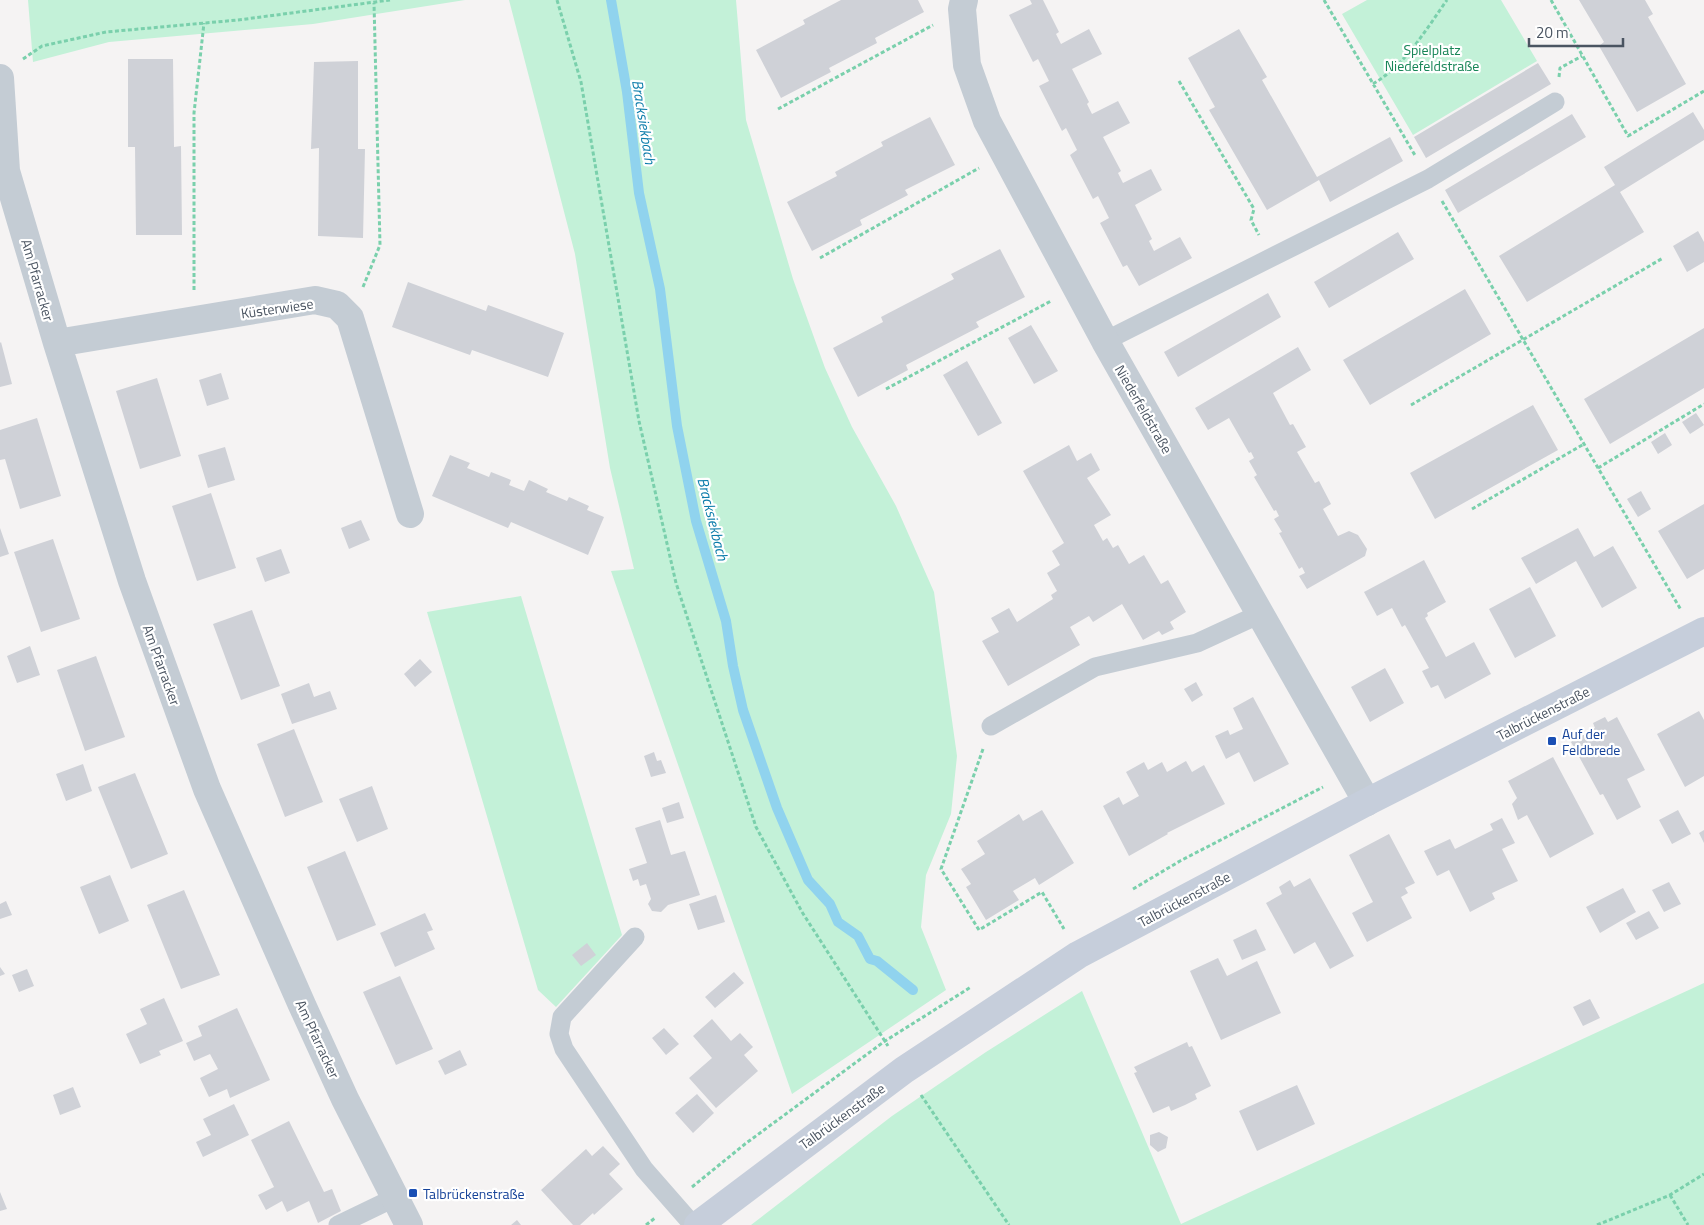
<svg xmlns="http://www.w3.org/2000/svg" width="1704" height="1225" font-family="'Titillium Web',sans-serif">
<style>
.green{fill:#c3f1d8}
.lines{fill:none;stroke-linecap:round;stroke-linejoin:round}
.stream{stroke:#90d3ee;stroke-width:10}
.building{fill:#cfd1d7}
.path{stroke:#7ad0ac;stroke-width:3;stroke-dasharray:4 2.5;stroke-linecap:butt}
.service{stroke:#c4ccd4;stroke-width:19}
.minor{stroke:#c4ccd4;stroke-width:28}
.secondary{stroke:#c6cedb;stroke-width:28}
.transit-dot{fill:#1a4fb4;stroke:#fff;stroke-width:2}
.labels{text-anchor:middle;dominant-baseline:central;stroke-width:4.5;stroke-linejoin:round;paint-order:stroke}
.park-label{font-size:14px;fill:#178557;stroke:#fff}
.street-label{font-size:14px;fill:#4a5461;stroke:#fff}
.transit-label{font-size:14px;fill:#164399;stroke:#fff;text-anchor:start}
.water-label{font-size:15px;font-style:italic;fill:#0b7caa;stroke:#fff}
</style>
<rect width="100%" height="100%" fill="#f5f3f3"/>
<path class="green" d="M28,0H465L313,24L109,42L33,62Z
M509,0H736L746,120L793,279L825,368L852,427L896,506L934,592L957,756L951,814L926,875L921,927L946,990L792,1094L611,571L634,569L610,468L575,254Z
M1367,0H1501L1537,61L1413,135L1342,14Z
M521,596L622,935L556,1007L538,990L427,612Z
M1704,983V1225H751L892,1116L986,1052L1082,991L1181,1224Z"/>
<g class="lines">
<path class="stream" d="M611,0L627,92L639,193L660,289L677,426L696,521L726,621L733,666L743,710L777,808L808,880L830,904L838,922L858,936L870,959L877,961L913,990"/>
</g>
<path class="building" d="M841,0H918L924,12L875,38L877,43L829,68L831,72L781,98L756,50L805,24L803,20Z
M1030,0H1043L1059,32L1056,34L1061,44L1089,29L1102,54L1072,69L1089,102L1087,104L1092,114L1118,101L1130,123L1103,137L1121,171L1118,173L1123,183L1151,169L1162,190L1135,205L1152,239L1149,241L1154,251L1180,237L1192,258L1139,286L1127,265L1123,267L1100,223L1109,218L1098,196L1093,199L1070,155L1077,150L1066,128L1062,131L1039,86L1049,81L1038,59L1033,62L1009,15L1032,4Z
M1579,0H1645L1653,14L1648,17L1686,84L1637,112L1599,46L1604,42Z
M1239,29L1267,77L1262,80L1317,177L1390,137L1403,161L1330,202L1319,180L1267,210L1209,110L1215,107L1188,58Z
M128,59H173L174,147L181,146L182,235H136L135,147H128Z
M358,61V149H365L363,238L318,236L319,148L311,149L314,62Z
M1538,63L1551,84L1426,158L1414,137Z
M1693,112L1704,130V140L1620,192L1644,232L1527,302L1499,256L1615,185L1604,167Z
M1572,114L1586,137L1458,213L1445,190Z
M930,117L955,165L905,190L908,195L860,220L862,225L812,251L787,202L837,176L835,172L883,146L881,142Z
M1698,231L1704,242V262L1687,272L1673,246Z
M1398,232L1414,259L1329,308L1314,282Z
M1000,249L1025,297L976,322L979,327L906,365L908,370L858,397L833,348L883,322L881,317L954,279L951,274Z
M408,282L486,311L488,305L564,333L548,377L472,350L470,355L392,327Z
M1465,289L1491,334L1370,405L1343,360Z
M1268,293L1281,317L1178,377L1164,352Z
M1031,325L1058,371L1034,384L1008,338Z
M1704,328V388L1610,444L1584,399Z
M1,342L12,384L0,387V343Z
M1298,347L1311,370L1273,393L1290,425L1293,424L1306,447L1297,452L1315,483L1319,481L1331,504L1323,509L1338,536L1349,531L1358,535L1367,549L1365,556L1307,589L1299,576L1305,573L1302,567L1299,569L1279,533L1282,532L1274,519L1279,516L1276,510L1274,511L1254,477L1257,475L1249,461L1254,458L1251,452L1249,453L1229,418L1208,430L1195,408Z
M967,361L1002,423L978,436L943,375Z
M221,373L229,399L207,406L199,380Z
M157,378L181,456L140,469L116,391Z
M1533,405L1558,450L1435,519L1410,473Z
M1696,413L1704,425L1690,434L1682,422Z
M37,418L61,496L20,509L5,459L0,460V430Z
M1665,433L1672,445L1658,454L1651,442Z
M1069,445L1077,461L1091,453L1100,470L1087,478L1111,515L1094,525L1103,541L1107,538L1113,548L1118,545L1129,564L1144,555L1161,584L1168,580L1186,612L1170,622L1174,629L1162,635L1159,631L1143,640L1122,604L1093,622L1089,616L1070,627L1080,645L1008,686L982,641L999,632L991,618L1009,608L1017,622L1053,599L1051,595L1057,591L1047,573L1060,565L1052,551L1064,543L1023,471Z
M225,447L235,480L208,488L198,455Z
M450,455L470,463L467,468L489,477L491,472L511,480L509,485L524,491L529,480L548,489L546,492L567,501L569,497L589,506L587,510L604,517L588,555L511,522L508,528L432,496Z
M1641,491L1651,509L1638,517L1627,499Z
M211,493L236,568L197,581L172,506Z
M1704,504V569L1687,579L1658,531Z
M361,520L370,540L349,549L341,528Z
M0,528L9,554L0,557Z
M1578,528L1594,557L1613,546L1637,588L1602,608L1576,561L1536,584L1521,558Z
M53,539L80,619L41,632L14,552Z
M281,549L290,573L265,582L256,558Z
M1424,560L1446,602L1427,613L1428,616L1425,618L1446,657L1474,642L1491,674L1445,699L1438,685L1431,688L1422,671L1429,668L1405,625L1402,627L1392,608L1377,616L1364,592Z
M1530,587L1556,636L1515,658L1489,609Z
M252,610L280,686L241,700L213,624Z
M30,646L40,675L17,683L7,656Z
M96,656L125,737L85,751L57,670Z
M420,659L432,672L415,687L404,674Z
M1385,668L1404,703L1370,722L1351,687Z
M1196,682L1203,695L1192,702L1184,689Z
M309,683L314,697L330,691L337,709L292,724L281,694Z
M1253,697L1289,764L1254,782L1239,752L1226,759L1215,736L1228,730L1230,735L1243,729L1233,708Z
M1699,711L1704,720V776L1685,787L1657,734Z
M1605,717L1608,722L1617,717L1645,770L1627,779L1641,807L1617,820L1603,794L1600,795L1571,742L1595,728L1593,723Z
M294,729L323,802L285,817L257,744Z
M654,752L657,761L661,760L666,773L651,777L644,756Z
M1553,757L1594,834L1550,858L1527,815L1518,820L1512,804L1517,798L1508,781Z
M1186,761L1192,772L1204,765L1225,804L1167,833L1168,834L1129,856L1103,806L1119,797L1123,805L1139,796L1126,772L1144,762L1148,770L1162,762L1167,772Z
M83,764L92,791L66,801L56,774Z
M135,773L168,854L131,869L98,787Z
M372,786L388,829L357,842L339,799Z
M679,802L684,818L667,823L662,808Z
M1042,810L1074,863L1039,885L1035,878L1013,891L1019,900L986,920L966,887L971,884L961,869L985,854L977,841L1019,814L1023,821Z
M1678,810L1691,834L1672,844L1659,820Z
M1502,818L1515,843L1502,849L1518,881L1492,893L1495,899L1470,912L1449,870L1437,876L1424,851L1450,839L1455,849L1493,830L1490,824Z
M660,820L671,855L685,851L700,895L668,905L661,912L652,911L648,904L651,899L646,884L640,886L638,879L633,881L629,869L647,863L635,828Z
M1704,830V843L1699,833Z
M1389,834L1415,883L1405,888L1408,893L1401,897L1412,918L1367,942L1352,913L1373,902L1349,855Z
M345,851L376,925L337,941L307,867Z
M110,875L129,921L99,934L80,887Z
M1310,878L1354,956L1330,969L1315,942L1294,954L1266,903L1282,894L1279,887L1290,880L1294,887Z
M1669,882L1681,904L1664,912L1652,890Z
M1623,888L1636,912L1600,933L1586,907Z
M184,890L220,975L181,989L147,905Z
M716,895L725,922L698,930L689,904Z
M6,901L12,915L0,919V904Z
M1649,911L1659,928L1636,940L1626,923Z
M425,913L433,930L427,932L435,949L395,967L380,933Z
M1256,929L1266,950L1242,960L1233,940Z
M587,943L596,955L581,966L572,955Z
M1218,958L1227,976L1257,961L1281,1013L1221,1040L1190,971Z
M0,967L5,974L0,976Z
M27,969L34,986L19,992L12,975Z
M734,972L744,983L715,1008L705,997Z
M400,976L433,1049L396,1065L363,992Z
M164,998L183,1041L159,1051L161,1055L140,1064L126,1034L147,1024L140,1009Z
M1590,999L1600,1018L1583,1026L1573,1007Z
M237,1008L270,1080L230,1098L227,1089L209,1097L200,1078L218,1069L210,1054L194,1061L186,1043L202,1036L198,1026Z
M712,1019L731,1041L740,1033L753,1047L744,1055L758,1071L716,1108L689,1078L712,1058L693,1036Z
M664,1028L679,1044L666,1055L652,1038Z
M1187,1042L1189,1047L1192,1046L1211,1086L1195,1094L1197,1099L1185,1105L1171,1111L1169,1106L1153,1113L1134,1073L1137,1072L1134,1067Z
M460,1050L467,1065L445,1075L438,1061Z
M1297,1085L1315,1124L1257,1151L1239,1111Z
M73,1087L81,1107L60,1115L53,1095Z
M697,1094L714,1113L693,1133L675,1113Z
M234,1104L249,1135L203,1157L196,1142L211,1135L203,1119Z
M289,1121L324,1192L332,1189L341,1211L318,1223L309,1201L287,1212L282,1201L266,1210L258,1195L274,1187L251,1140Z
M1159,1132L1168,1137L1166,1148L1158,1152L1150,1145V1135Z
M603,1146L620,1164L609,1174L623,1189L594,1215L593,1213L580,1225H573L541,1190L586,1149L592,1156Z
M0,1192L7,1209L0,1211Z
M517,1220L521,1225H511Z"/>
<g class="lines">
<path class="path" d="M557,0L581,82L639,421L676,583L756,827L802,912L888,1046
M1324,0L1416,157
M1551,0L1628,136L1704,91
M23,59L42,46L106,32L238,20L390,0
M1559,77L1560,68L1582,56
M1179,81L1254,209L1251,220L1259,235
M1373,84C1406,64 1425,31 1447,0
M778,109L933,25
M1442,201L1681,610
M820,258L979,168
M363,287L380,245L374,3
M194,290V113L204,23
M886,389L1051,301
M1411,405L1663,258
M1598,468L1704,404
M1472,509L1584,444
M983,749L941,869L979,930L1042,892L1064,929
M1133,889L1180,861L1323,787
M921,1095L1009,1225
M692,1187L745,1144L885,1041L971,987
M1670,1195L1688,1225
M646,1225L655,1218
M1597,1225L1670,1195L1704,1174"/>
<path class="service" d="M1105,341L1428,179L1555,102
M991,726L1095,667L1197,643L1260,614
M635,937L562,1017L559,1034L564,1049L644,1169L693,1225
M338,1225L394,1198"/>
<path class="minor" d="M964,0L962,9L967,65L987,121L1105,341L1367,802
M0,78L6,171L57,343L132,581L207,789L302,1005L345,1099L409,1225
M57,343L315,300L337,305L350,318L410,514"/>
<path class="secondary" d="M698,1225L904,1070L1078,955L1367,802L1704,631"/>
</g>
<g class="transit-dot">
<rect x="1547" y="736" width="10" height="10" rx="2.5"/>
<rect x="408" y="1188" width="10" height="10" rx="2.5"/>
</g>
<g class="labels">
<g class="park-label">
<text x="1432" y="49">Spielplatz<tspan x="1432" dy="16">Niedefeldstraße</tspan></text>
</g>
<g class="street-label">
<text transform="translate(38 280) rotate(74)">Am Pfarracker</text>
<text transform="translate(277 308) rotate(-8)">Küsterwiese</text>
<text transform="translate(1144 409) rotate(60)">Niederfeldstraße</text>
<text transform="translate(162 665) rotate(70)">Am Pfarracker</text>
<text transform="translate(1543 713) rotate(-27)">Talbrückenstraße</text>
<text transform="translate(1184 899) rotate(-28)">Talbrückenstraße</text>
<text transform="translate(318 1039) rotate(65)">Am Pfarracker</text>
<text transform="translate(842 1116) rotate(-36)">Talbrückenstraße</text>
</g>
<g class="transit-label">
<text x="1562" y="733">Auf der<tspan x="1562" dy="16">Feldbrede</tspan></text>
<text x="423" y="1193">Talbrückenstraße</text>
</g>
<g class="water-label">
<text transform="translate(644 122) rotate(81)">Bracksiekbach</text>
<text transform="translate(713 519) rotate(76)">Bracksiekbach</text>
</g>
</g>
<path d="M1529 38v8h94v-8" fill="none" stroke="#4a5461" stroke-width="2.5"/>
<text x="1536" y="38" font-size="15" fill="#4a5461" stroke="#ffffff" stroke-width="4" paint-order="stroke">20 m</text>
</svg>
